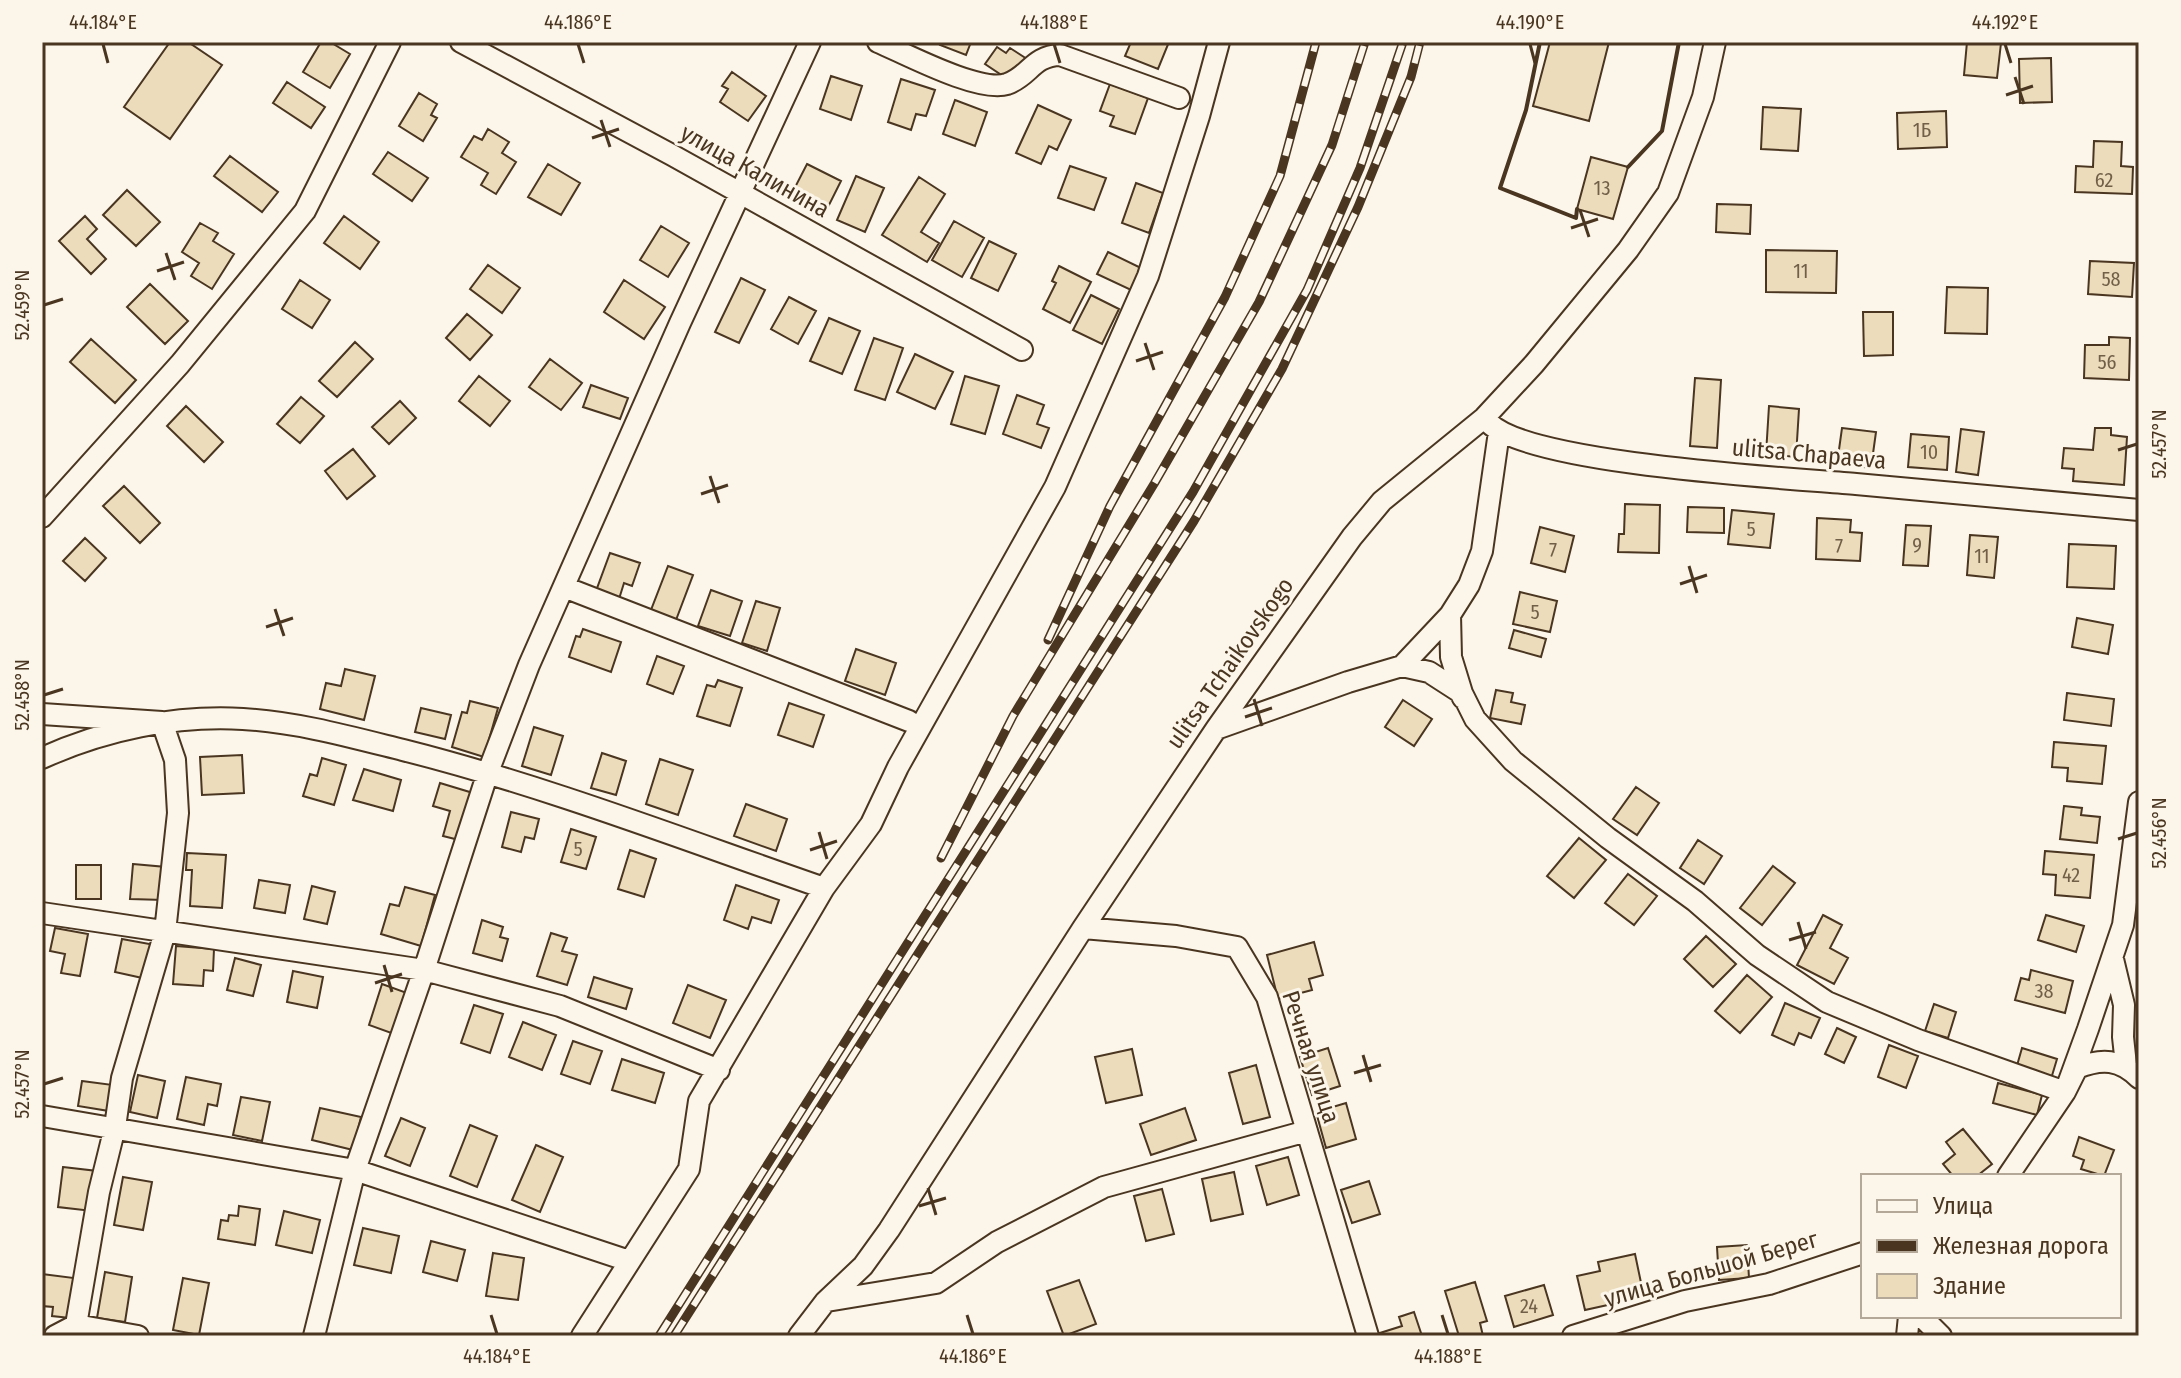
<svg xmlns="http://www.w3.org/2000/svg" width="2181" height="1378" font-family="'Fira Sans Condensed',sans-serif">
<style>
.building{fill:#ecdcbc;stroke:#4a3520;stroke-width:2}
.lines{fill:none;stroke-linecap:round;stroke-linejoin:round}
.street-casing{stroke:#4a3520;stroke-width:24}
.street{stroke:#fbf6e9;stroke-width:20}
.rail-casing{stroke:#4a3520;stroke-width:9}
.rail{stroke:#fbf6e9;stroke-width:6;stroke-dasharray:18;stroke-linecap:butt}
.wall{stroke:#4a3520;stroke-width:4}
.ticks{fill:none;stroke:#4a3520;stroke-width:3}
.labels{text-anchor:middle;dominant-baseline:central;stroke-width:6;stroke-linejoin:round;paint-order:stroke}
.number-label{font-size:20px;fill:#725f47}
.street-label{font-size:24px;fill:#4a3520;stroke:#fbf6e9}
.neatline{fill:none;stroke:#4a3520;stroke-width:3}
.ticks-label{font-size:20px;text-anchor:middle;fill:#4a3520}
</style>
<rect width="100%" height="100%" fill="#fbf6e9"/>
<path class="building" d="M170,42H188L222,65L170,139L124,107Z
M321,42H330L350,54L330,88L303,72Z
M941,42H971L966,55L940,45Z
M1131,42H1169L1158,69L1125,56Z
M1550,42H1609L1589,121L1533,106Z
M1967,42L2001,43L1997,78L1964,75Z
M997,47L1006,53L1010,48L1027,59L1012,82L985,64Z
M2051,58L2052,102L2020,103L2019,59Z
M732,72L766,96L748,121L720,102L728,89L722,86Z
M831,76L862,86L851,120L820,109Z
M901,79L935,90L926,116L916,114L911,130L888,122Z
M287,82L325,107L311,128L273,103Z
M1110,84L1148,98L1135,134L1110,126L1114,116L1100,111Z
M419,93L437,104L431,115L437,118L423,141L399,126Z
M955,100L987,112L975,146L943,134Z
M1038,105L1071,120L1057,150L1049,146L1041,164L1016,153Z
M1763,107L1801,109L1798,151L1761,149Z
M1946,111L1947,147L1898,149L1897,113Z
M488,129L509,142L502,153L516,162L496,194L481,185L488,173L461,157L474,136L482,140Z
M2094,141L2122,142L2121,166L2133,167L2132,194L2075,192L2076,166L2093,167Z
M388,152L428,178L412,201L373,174Z
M230,156L278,192L262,212L214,176Z
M1591,157L1628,167L1613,219L1577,209Z
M548,164L580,183L561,215L528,197Z
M807,164L841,181L824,215L790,197Z
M1070,166L1106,178L1094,210L1058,198Z
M856,176L884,188L865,232L837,220Z
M919,177L945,194L921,232L939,243L927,262L882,235Z
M1136,183L1163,193L1149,233L1122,223Z
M127,190L160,222L136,246L103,215Z
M1717,204L1751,205L1750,234L1716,232Z
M85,216L97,229L87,239L106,259L91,274L59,241Z
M344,216L379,242L360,269L324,243Z
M954,221L984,238L962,277L932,260Z
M200,223L218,233L213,241L234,254L212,289L191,276L199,263L182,252Z
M661,226L689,243L668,277L640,260Z
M989,241L1016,254L998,291L971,278Z
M1766,250L1837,251L1836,293L1766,292Z
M1108,252L1141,268L1131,290L1097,274Z
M2090,261L2134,263L2132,297L2088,294Z
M488,265L520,288L502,313L470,289Z
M1059,266L1091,282L1070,323L1043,309L1056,283L1052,281Z
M741,278L765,290L739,343L715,332Z
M300,280L330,300L312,328L282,309Z
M624,280L665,307L644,339L604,312Z
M150,284L188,321L165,344L127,307Z
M1947,287L1988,288L1987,334L1945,333Z
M1091,295L1119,309L1102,344L1073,330Z
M789,297L816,311L798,344L771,329Z
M1863,312H1893V355L1864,356Z
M467,314L492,335L470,360L446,338Z
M829,318L860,331L842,374L810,361Z
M2109,337L2130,338L2129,380L2084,378L2085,345H2109Z
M874,338L903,348L885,400L855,390Z
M91,339L136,380L115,403L70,362Z
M355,342L373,359L337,397L319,381Z
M915,354L953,372L935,409L897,392Z
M550,359L582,383L561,410L529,387Z
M479,376L510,401L490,426L459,401Z
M965,376L999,386L985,434L951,424Z
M1695,378L1721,380L1717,448L1690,446Z
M591,385L628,398L620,419L583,407Z
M1017,395L1044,405L1037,424L1049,428L1041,448L1003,434Z
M301,397L324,416L300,443L277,424Z
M400,401L416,418L389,444L372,427Z
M186,406L223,442L204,462L167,426Z
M1769,406L1799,409L1796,457L1766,454Z
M1842,428L1876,432L1871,468L1837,464Z
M2095,428H2111V435L2127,437L2124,485L2073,481L2074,469L2062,468L2064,448L2093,450Z
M1961,429L1984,432L1978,475L1956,472Z
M1911,434L1949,437L1947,470L1908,467Z
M353,449L375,476L347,499L325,471Z
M124,486L160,523L140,543L103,506Z
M1625,504L1660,505L1659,553L1618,552L1619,534H1624Z
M1688,507L1724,508V533L1687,532Z
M1732,510L1774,514L1770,548L1728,544Z
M1817,518L1851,520L1850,532L1862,533L1860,561L1816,559Z
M1906,525L1931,526L1928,566L1903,565Z
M1540,527L1574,536L1565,572L1531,563Z
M1970,535L1998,537L1994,578L1967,575Z
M85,538L106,558L85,581L63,561Z
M2069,544L2116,546L2114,589L2067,587Z
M610,553L640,563L632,586L624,583L619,599L596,591Z
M668,566L693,575L676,620L651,610Z
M711,590L742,601L730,636L698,626Z
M1520,592L1557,601L1550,632L1513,624Z
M756,601L780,608L767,651L742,643Z
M2077,618L2113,625L2108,654L2072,647Z
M583,629L621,642L611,672L569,657L576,636L580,637Z
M1514,630L1546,639L1541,657L1509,648Z
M856,649L896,663L885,695L845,681Z
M657,656L684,666L673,694L647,684Z
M345,669L375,676L364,720L320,709L326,683L341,686Z
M718,680L742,688L730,726L697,716L707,685L715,687Z
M1496,690L1513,693L1511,702L1525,705L1521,724L1490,718Z
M2067,693L2114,699L2111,726L2064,720Z
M1403,700L1432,719L1414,746L1385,727Z
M470,701L498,708L484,757L452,747L462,712L467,713Z
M789,703L824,715L813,747L778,735Z
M421,708L451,715L445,739L415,732Z
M534,727L563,736L551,775L522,766Z
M2054,742L2106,746L2102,784L2067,781L2068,768L2052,767Z
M602,753L626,761L616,795L591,788Z
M242,755L244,793L202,795L200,757Z
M322,758L346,765L334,805L303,796L310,774L317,776Z
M660,759L693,770L678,815L646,804Z
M364,769L401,780L393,811L353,800Z
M440,783L473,793L459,840L443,836L450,811L433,806Z
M1636,787L1659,803L1637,835L1613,819Z
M746,804L787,819L776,851L734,836Z
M2064,806L2082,808L2081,815L2100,817L2097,843L2060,839Z
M511,812L539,819L534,839L525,837L521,852L502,847Z
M571,829L596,837L586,869L561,862Z
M1579,838L1606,860L1574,898L1547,876Z
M1698,840L1722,856L1704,884L1680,868Z
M630,850L656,859L644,897L618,889Z
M2045,851L2094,855L2090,898L2055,895L2056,875L2043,874Z
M187,853L226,855L222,908L190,906L192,870H186Z
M133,864L166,867L164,900L130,899Z
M76,865H101V899H76Z
M1773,866L1795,883L1762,925L1740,908Z
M1628,874L1657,896L1634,925L1605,903Z
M259,880L290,885L285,913L254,908Z
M736,885L779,900L771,923L752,917L748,929L724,920Z
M312,886L335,892L327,924L304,919Z
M405,887L435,895L421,946L381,934L390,904L399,906Z
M1823,915L1842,925L1830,948L1848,958L1834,984L1797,965Z
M2046,915L2084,926L2076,952L2038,940Z
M482,920L503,927L500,937L508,939L502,961L473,953Z
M55,928L88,934L80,976L61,973L65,954L50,951Z
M551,933L567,938L562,951L577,955L567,985L537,976Z
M1706,936L1736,964L1713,987L1684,959Z
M122,939L155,945L147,979L115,972Z
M1314,942L1323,975L1309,979L1312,990L1278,999L1267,955Z
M176,946L214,949L213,971L204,970L203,986L173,984Z
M235,958L261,965L253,996L227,990Z
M2031,970L2073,981L2065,1013L2015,1000L2021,978L2029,980Z
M293,971L323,977L317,1008L287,1002Z
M1747,975L1772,997L1740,1033L1715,1011Z
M594,977L632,989L626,1009L588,997Z
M382,984L407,993L394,1034L369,1025Z
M688,985L726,1000L710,1038L673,1023Z
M1785,1003L1820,1018L1811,1038L1799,1033L1794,1045L1772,1035Z
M1934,1004L1956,1012L1948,1038L1925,1031Z
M474,1005L503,1014L490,1053L461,1043Z
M523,1022L556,1035L542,1070L509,1057Z
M1837,1028L1856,1037L1844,1063L1825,1054Z
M573,1041L602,1051L590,1084L561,1074Z
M1889,1045L1918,1056L1906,1088L1878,1077Z
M1328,1048L1340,1086L1312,1095L1300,1057Z
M2022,1048L2057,1059L2051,1079L2016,1069Z
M1132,1049L1142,1095L1106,1103L1095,1057Z
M622,1059L664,1073L655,1103L612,1090Z
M1256,1065L1270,1117L1243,1124L1229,1073Z
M138,1075L165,1081L157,1118L130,1112Z
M186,1077L221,1084L217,1106L208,1104L204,1125L177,1119Z
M82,1081L113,1085L109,1111L78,1106Z
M1998,1083L2042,1095L2037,1115L1993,1103Z
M241,1097L270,1102L262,1141L233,1135Z
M1346,1103L1356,1139L1326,1148L1316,1112Z
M320,1108L361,1117L353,1150L312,1140Z
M1185,1108L1196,1140L1151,1155L1140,1124Z
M401,1118L425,1128L410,1166L385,1156Z
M470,1125L497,1136L477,1187L450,1176Z
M1963,1129L1992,1164L1977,1176H1953L1943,1164L1955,1154L1946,1142Z
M2079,1137L2114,1150L2104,1176L2081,1169L2084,1160L2073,1156Z
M536,1145L563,1157L540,1212L512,1200Z
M1288,1157L1299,1195L1267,1205L1256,1166Z
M63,1167L97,1171L92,1211L58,1207Z
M1234,1172L1243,1214L1211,1221L1202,1179Z
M123,1177L152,1182L143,1230L114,1225Z
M1369,1181L1380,1214L1352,1223L1341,1190Z
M1162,1189L1174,1234L1146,1241L1134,1196Z
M239,1206L260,1209L255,1245L218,1239L221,1220L228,1221L229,1215L238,1216Z
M284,1211L320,1220L312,1253L276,1245Z
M363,1228L399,1236L391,1273L354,1265Z
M431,1241L465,1250L457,1281L423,1272Z
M1747,1245L1749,1278L1719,1280L1717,1247Z
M493,1253L524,1258L518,1300L486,1296Z
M1635,1254L1644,1297L1585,1310L1577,1276L1600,1271L1598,1262Z
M105,1272L132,1277L125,1322L97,1318Z
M42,1274L74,1278L70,1318L52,1316L53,1307L42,1306Z
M183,1278L209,1283L199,1335L173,1330Z
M1079,1280L1096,1324L1064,1336L1047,1291Z
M1475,1282L1487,1321L1480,1323L1483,1336H1459L1445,1291Z
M1544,1285L1553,1315L1514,1327L1505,1296Z
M1414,1312L1422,1336H1381L1380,1333L1402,1326L1399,1317Z"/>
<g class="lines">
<g class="street-casing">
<path id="street" d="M461,42L672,155L1022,350
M878,42C906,54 979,93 1007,84C1030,76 1032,56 1060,55L1179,98
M1489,423C1530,464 1787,478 1856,484C1950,493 2045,501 2139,510
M1499,432L1482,551L1469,585L1450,615L1451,657L1462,693L1475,719L1513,761L1608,838L1695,901L1757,955L1827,1002L1918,1040L2065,1092L2077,1068C2102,1058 2120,1059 2139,1078
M42,517L180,364L305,211L390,42
M564,587L909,721
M1402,666L1450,615
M42,714L162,722L175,760L178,813L165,932L122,1078L115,1127L99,1192L76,1325
M1216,729L1348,682L1402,666L1429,672L1460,692L1463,698
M42,758C104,730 174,715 243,719C297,722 351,737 403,750C546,786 685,840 824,888
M42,913L424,970L560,1006L719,1070
M1083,928L1176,936L1237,947L1267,997L1368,1336
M2113,959L2124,1005L2123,1037L2126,1065
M42,1116L355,1170L629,1261
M2008,1176L2065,1092L2088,1029L2123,925L2139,802
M827,1301L936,1283L997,1242L1104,1187L1307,1131
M1921,1316L1941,1336
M55,1336L76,1325L138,1336
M314,1336L355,1170L424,970L488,772L529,665L680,323L810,42
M582,1336L689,1169L699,1101L824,888L871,824L898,767L1055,487L1148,276L1199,116L1219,42
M799,1336L825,1302L863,1266L889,1230L1083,928L1216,729L1352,537L1382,501L1484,418L1534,364L1628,250L1668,193L1703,97L1715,42
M1573,1336L1685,1301L1769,1284L1863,1253
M1907,1336L1909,1316"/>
</g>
<use href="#street" class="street"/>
<g class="rail-casing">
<path id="rail" d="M1048,640L1110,506L1225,297L1280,176L1316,42
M941,858L1013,716L1154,484L1259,302L1332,145L1365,42
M659,1336L1193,492L1307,290L1360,168L1403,42
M674,1336L1194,521L1282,369L1358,207L1411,77L1420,42"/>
</g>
<use href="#rail" class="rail"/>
<path class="wall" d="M1540,42L1526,110L1500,188L1576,218L1577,209
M1628,167L1662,131L1679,42"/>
</g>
<path class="ticks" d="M103,44L108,63M578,44L584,63M1054,44L1060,63M1530,44L1535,63M2005,44L2011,63M2015,77L2024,104M2006,95L2033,86M601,120L610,147M592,138L619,129M1580,210L1589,237M1571,228L1598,219M166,253L175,280M157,271L184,262M44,305L63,299M1145,343L1154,370M1136,361L1163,352M2118,450L2137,444M710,476L719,503M701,494L728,485M1689,566L1697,593M1680,584L1707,575M275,609L284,636M266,627L293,618M44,695L63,689M1254,699L1262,726M1245,717L1272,708M819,832L827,859M2118,839L2137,833M810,850L837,841M1798,922L1806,949M1789,940L1816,932M384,965L392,992M375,983L402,974M1363,1055L1371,1082M1354,1073L1381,1065M44,1084L63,1078M928,1188L936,1215M919,1206L946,1198M491,1315L497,1334M967,1315L973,1334M1442,1315L1448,1334"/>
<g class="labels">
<g class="number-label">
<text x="1922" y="130">1Б</text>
<text x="2104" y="180">62</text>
<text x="1602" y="188">13</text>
<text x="1801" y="271">11</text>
<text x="2111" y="279">58</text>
<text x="2107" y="362">56</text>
<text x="1929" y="452">10</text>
<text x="1751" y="529">5</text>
<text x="1917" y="545">9</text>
<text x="1839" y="546">7</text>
<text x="1553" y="550">7</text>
<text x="1982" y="556">11</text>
<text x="1535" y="612">5</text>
<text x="578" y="849">5</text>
<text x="2071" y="875">42</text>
<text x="2044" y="991">38</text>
<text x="1529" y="1306">24</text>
</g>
<g class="street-label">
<text transform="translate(755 171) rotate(29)">улица Калинина</text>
<text transform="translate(1809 454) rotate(5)">ulitsa Chapaeva</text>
<text transform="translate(1230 663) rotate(-55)">ulitsa Tchaikovskogo</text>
<text transform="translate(1311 1057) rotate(72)">Речная улица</text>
<text transform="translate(1711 1269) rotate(-16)">улица Большой Берег</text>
</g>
</g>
<rect width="2181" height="1378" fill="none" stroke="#fbf6e9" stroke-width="88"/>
<rect x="1861" y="1174" width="260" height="144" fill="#fbf6e9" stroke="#b4a999" stroke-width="2"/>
<rect x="1877" y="1200" width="40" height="12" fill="#fbf6e9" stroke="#b4a999" stroke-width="2"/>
<text x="1933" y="1214" font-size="24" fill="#4a3520">Улица</text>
<rect x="1877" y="1240" width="40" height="12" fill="#4a3520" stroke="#b4a999" stroke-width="2"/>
<text x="1933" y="1254" font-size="24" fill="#4a3520">Железная дорога</text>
<rect x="1877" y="1274" width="40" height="24" fill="#ecdcbc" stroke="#b4a999" stroke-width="2"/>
<text x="1933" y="1294" font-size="24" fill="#4a3520">Здание</text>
<rect x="44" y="44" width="2093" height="1290" class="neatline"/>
<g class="ticks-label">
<text x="103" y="29">44.184°E</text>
<text x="578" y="29">44.186°E</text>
<text x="1054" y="29">44.188°E</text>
<text x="1530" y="29">44.190°E</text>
<text x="2005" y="29">44.192°E</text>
<text transform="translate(22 305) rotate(-90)" y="7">52.459°N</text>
<text transform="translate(2159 444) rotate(-90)" y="7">52.457°N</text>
<text transform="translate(22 695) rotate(-90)" y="7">52.458°N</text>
<text transform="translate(2159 833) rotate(-90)" y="7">52.456°N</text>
<text transform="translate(22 1084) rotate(-90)" y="7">52.457°N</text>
<text x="497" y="1363">44.184°E</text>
<text x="973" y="1363">44.186°E</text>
<text x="1448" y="1363">44.188°E</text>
</g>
</svg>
